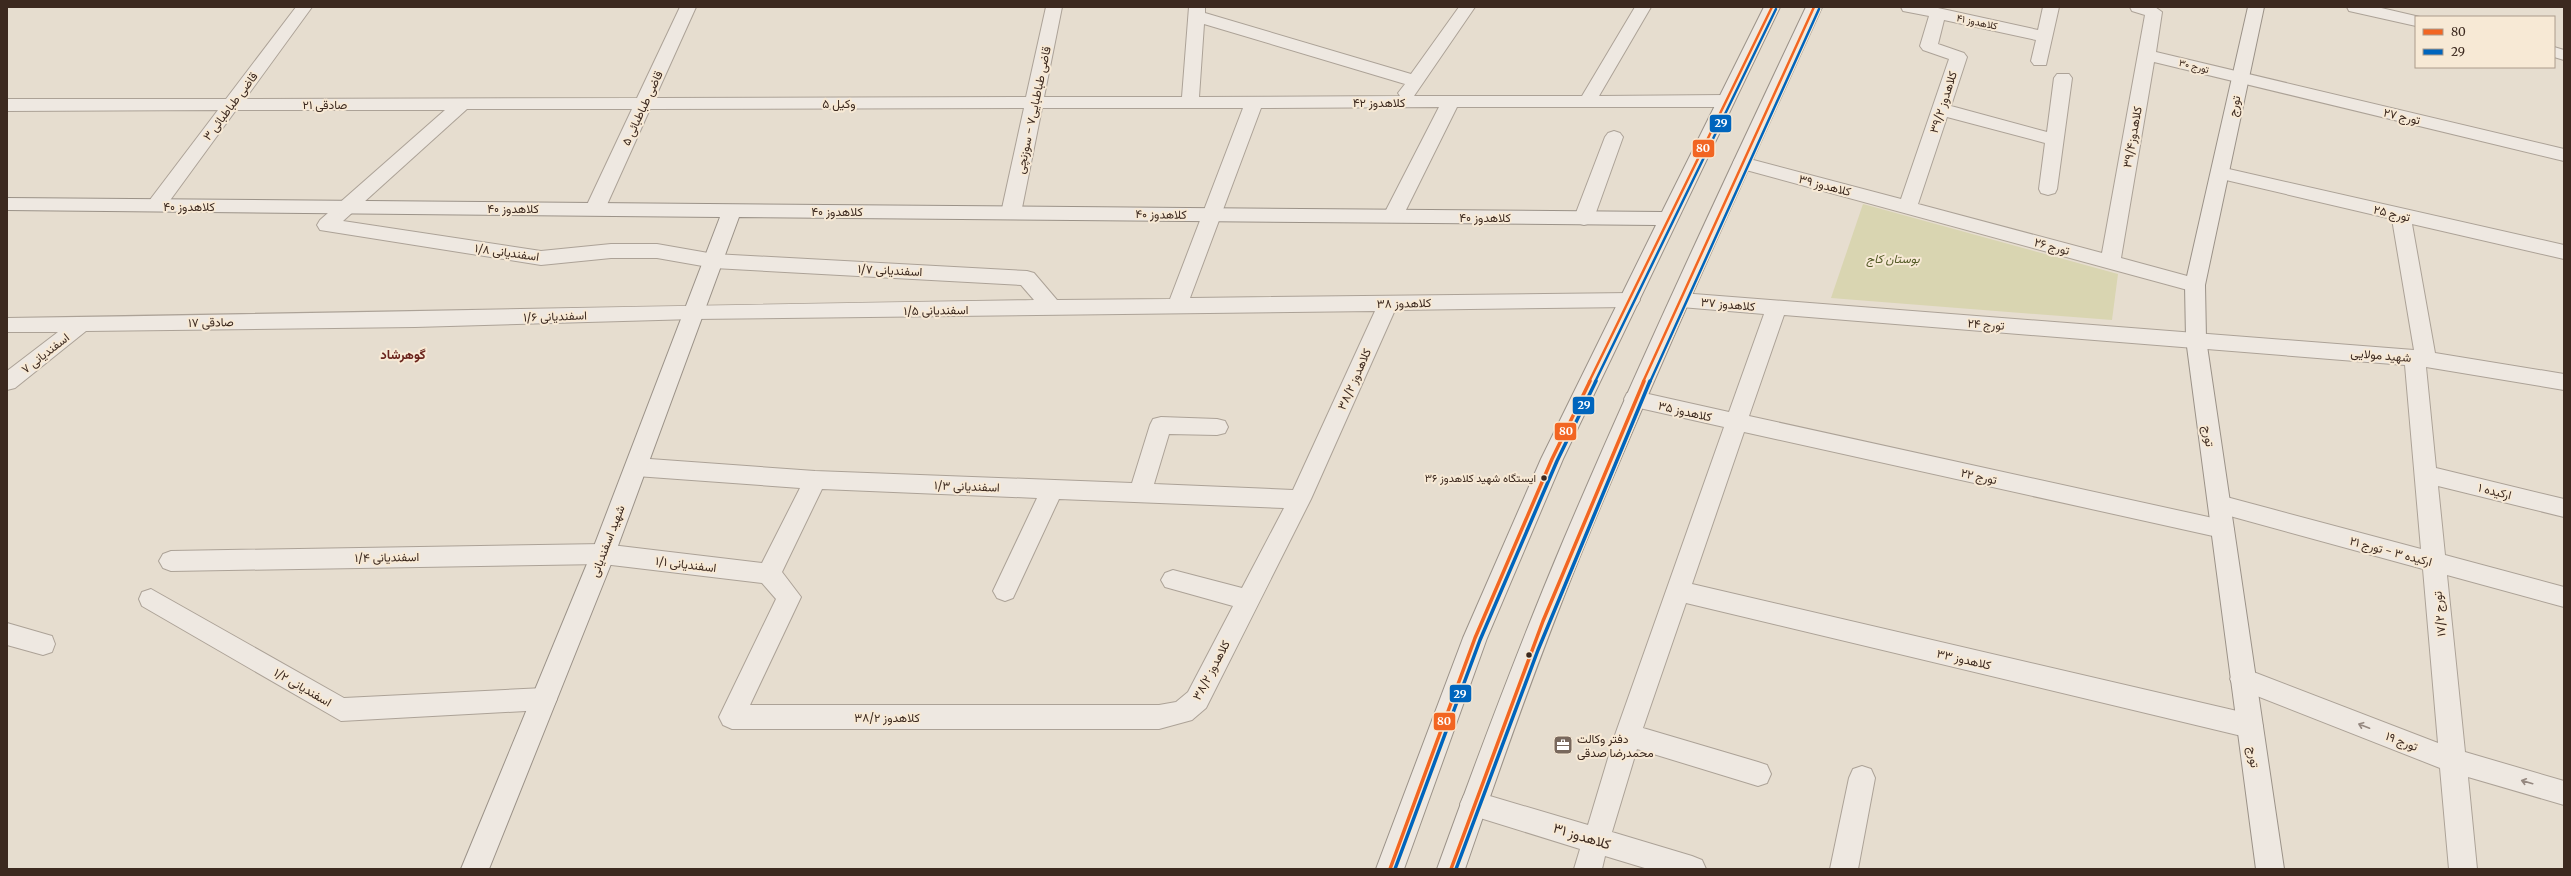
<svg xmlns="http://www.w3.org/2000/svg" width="2571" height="876" font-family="Merriweather,Vazirmatn,serif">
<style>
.green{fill:#d9d5b1}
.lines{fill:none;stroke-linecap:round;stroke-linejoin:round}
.street-casing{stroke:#aca297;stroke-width:2}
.secondary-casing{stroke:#9b9288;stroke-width:2}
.street{fill:#eee8e1;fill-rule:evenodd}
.secondary{fill:#eee8e1;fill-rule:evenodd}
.bus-1-far1-casing{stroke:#f7e9d5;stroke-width:5}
.bus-1-casing{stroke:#f7e9d5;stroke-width:6}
.bus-2-far1-casing{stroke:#f7e9d5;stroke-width:5}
.bus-2-casing{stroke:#f7e9d5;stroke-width:6}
.bus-1-far1{stroke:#f26522;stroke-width:2.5}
.bus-1{stroke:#f26522;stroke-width:3.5}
.bus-2-far1{stroke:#0065bd;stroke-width:2.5}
.bus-2{stroke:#0065bd;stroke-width:3.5}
.oneway{stroke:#958880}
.bus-dot{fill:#3c291f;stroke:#f7e9d5;stroke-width:1.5}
.labels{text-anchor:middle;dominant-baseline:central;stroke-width:4;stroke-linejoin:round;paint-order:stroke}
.far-street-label{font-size:10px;fill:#3c291f;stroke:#f7e9d5}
.bus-label{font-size:11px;fill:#3c291f;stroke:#f7e9d5;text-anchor:end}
.street-label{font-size:12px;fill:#3c291f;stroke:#f7e9d5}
.park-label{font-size:12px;font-style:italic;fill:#525925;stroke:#f7e9d5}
.poi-label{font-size:12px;fill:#3c291f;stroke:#f7e9d5;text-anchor:start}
.neighbourhood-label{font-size:13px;font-weight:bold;fill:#6a231c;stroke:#f7e9d5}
.near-street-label{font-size:14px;fill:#3c291f;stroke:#f7e9d5}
.line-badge{stroke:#f7e9d5;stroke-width:1.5}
.badge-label{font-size:11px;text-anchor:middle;font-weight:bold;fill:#fff}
</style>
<rect width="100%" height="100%" fill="#e6ddcf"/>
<path class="green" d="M1863,204L2118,274L2112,320L1831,298Z"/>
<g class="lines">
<g class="street-casing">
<path id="street" d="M296,7H312L245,99L637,98L680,7H696L655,98L1026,97L1046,7H1062L1044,97H1182L1189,7H1205V13L1411,74L1459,7H1475L1414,96H1582L1635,7H1651L1599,96L1725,95L1731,97L1734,101L1731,105L1725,107H1457L1403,216L1400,221L1393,222L1386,221L1383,216L1439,107L1261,108L1190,298L1630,293L1637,295L1640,300L1637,305L1630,307L1395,310L1311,499L1206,708L1192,720L1159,729H732L723,725L719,717L776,599L762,583L603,564L171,571L163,568L159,561L163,554L171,551L603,544L762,563L800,488L636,476L628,473L625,467L628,461L636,458L815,471L1132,483L1150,425L1153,419L1161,417L1217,419L1225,421L1228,427L1225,433L1217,435L1169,434L1154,484L1293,490L1375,311L694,319L415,327L86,331L15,388L7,390V371L58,332H7V318C349,313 692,305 1034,300L1021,285L714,268L657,258H611L541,265L320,230L317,225L320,220L445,110H236L163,210L156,211L149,210L146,205L218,110L7,111V99H226ZM1204,24L1405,84L1398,93L1400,96L1199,97ZM1024,108L1001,213L1004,218L1011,219L1018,218L1021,213L1042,108H1243L1170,299L1057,300L1034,273L1027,271L714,254L657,244H611L541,251L343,221L467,109H632L585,209L588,214L595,215L602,214L605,209L650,109ZM822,489L1037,498L993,591L997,598L1005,601L1013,598L1059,499L1284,508L1242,588L1173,570L1165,573L1161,580L1165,587L1233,606L1188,692L1176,702L1159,705H750L801,597L782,572Z
M1901,7L1938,8L2038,30L2043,7H2059L2046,65H2034L2031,61L2036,40L1944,20L1938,44L1964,53L1967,57L1951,106L2047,132L2054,78L2057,74H2069L2072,78L2057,189L2055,193L2048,195L2041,193L2039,189L2045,143L1947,117L1918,204L2102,253L2145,15L2132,11L2130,7H2155L2162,12L2156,52L2564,149V161L2154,62L2121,258L2202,280L2205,285L2202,290L2195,292L1735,167L1733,163L1735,159L1742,157L1901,199L1949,59L1923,50L1920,46L1929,16L1903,11Z
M2347,7H2377L2420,17H2416V26L2349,11Z
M2554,47L2564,50V60L2554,57Z
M1614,131L1620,133L1623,137L1594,218L1591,223L1584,225L1577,223L1574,218L1605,137L1608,133Z
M2220,167L2564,245V259L2412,224L2435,353L2564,374V390L2426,367L2436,468L2564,499V517L2438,486L2445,555L2564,587V607L2447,575L2465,752L2564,781V805L2468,777L2477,869H2449L2440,768L2234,687L2230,679L2234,671L2243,668L2438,743L2423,569L2219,513L2211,511L2208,504L2211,497L2219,495L2421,549L2405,365L1784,315L1749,416L2222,520L2230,522L2234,529L2230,536L2222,538L1744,432L1692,584L2250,714L2259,718L2263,726L2259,734L2250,738L1686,603L1643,728L1758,762L1767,765L1771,774L1767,783L1758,786L1637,749L1612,832L1692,856L1702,860L1706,869H1648L1605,856L1602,869H1574L1580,849L1464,813L1460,804L1464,795L1473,791L1588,825L1615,735L1724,427L1635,407L1627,405L1624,399L1627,393L1635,391L1729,412L1764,314L1681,307L1674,305L1671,300L1674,295L1681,293L2414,350L2392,219L2213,177L2211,173L2213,169Z
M151,589L344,698L544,688L553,691L557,699L553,707L544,710L341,721L142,606L139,599L142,592Z
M7,623L52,636L55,644L52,652L43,655L7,645Z
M1862,766L1871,769L1875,778L1858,869H1830L1849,778L1853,769Z"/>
</g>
<g class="secondary-casing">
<path id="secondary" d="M1764,7H1780L1563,459L1487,638L1404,869H1376L1463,638L1541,459L1656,225L739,217L615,554L489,869H461L591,554L720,217L7,210V198L1662,212Z
M1806,7H1822C1742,183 1661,360 1587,539C1542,648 1503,758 1465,869H1437C1477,758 1518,648 1564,539C1640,360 1723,183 1806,7Z
M2248,7H2264L2205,285L2206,339L2284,869H2256L2186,339L2185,285Z"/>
</g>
<use href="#street" class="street"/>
<use href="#secondary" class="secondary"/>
<g class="bus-1-far1-casing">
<path id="bus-1-far1" d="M1589,382L1772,7
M1643,382L1814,7"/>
</g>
<g class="bus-1-casing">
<path id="bus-1" d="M1390,869L1475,638L1552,459L1590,381
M1451,869L1543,621L1644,381"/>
</g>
<g class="bus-2-far1-casing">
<path id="bus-2-far1" d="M1595,382L1776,9
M1650,382L1819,9"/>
</g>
<g class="bus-2-casing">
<path id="bus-2" d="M1395,869L1480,640L1557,461L1596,381
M1456,869L1538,650L1650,381"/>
</g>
<use href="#bus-1-far1" class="bus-1-far1"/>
<use href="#bus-1" class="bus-1"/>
<use href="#bus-2-far1" class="bus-2-far1"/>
<use href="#bus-2" class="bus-2"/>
</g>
<defs><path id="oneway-shaft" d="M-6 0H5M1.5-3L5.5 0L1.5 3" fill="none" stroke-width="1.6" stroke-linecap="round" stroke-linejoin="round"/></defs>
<g class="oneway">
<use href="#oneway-shaft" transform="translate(2364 726) rotate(-159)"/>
<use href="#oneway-shaft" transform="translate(2527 782) rotate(-164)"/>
</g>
<defs>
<g id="office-square" transform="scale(1)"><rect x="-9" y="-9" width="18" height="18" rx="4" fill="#78685d" stroke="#f7e9d5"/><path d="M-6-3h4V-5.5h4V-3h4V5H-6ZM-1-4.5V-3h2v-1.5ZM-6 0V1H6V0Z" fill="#fff"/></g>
</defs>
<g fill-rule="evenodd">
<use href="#office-square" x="1563" y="745"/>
</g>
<g class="bus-dot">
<circle cx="1544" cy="478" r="3.5"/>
<circle cx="1529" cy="655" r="3.5"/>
</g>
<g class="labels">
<g class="far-street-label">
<text transform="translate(1977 22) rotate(12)">کلاهدوز ۴۱</text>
<text transform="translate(2194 66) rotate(14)">تورج ۳۰</text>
</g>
<g class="bus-label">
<text x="1536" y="478">ایستگاه شهید کلاهدوز ۳۶</text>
</g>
<g class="street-label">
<text x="1379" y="102">کلاهدوز ۴۲</text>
<text transform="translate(1943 102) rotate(-72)">کلاهدوز ۳۹/۲</text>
<text x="839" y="103">وکيل ۵</text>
<text x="325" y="104">صادقی ۲۱</text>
<text transform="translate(230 106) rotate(-53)">قاضی طباطبائی ۳</text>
<text transform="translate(2234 106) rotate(-78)">تورج</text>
<text transform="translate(642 108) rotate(-65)">قاضی طباطبائی ۵</text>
<text transform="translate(1033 110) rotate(-78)">قاضی طباطبایی۷ - سوزنچی</text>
<text transform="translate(2402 116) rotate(13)">تورج ۲۷</text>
<text transform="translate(2132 137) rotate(-80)">کلاهدوز۳۹/۴</text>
<text transform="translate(1825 185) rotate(15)">کلاهدوز ۳۹</text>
<text x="189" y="206">کلاهدوز ۴۰</text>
<text x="513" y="208">کلاهدوز ۴۰</text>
<text x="837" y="211">کلاهدوز ۴۰</text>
<text transform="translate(2392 213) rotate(13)">تورج ۲۵</text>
<text transform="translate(1161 214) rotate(1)">کلاهدوز ۴۰</text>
<text x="1485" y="217">کلاهدوز ۴۰</text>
<text transform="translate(2052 246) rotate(15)">تورج ۲۶</text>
<text transform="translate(507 252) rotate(8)">اسفندیانی ۱/۸</text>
<text transform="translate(890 270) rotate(3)">۱/۷ اسفندیانی</text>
<text transform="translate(1404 303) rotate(-1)">کلاهدوز ۳۸</text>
<text transform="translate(1728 304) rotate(5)">کلاهدوز ۳۷</text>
<text transform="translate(936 310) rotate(-1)">اسفندیانی ۱/۵</text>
<text transform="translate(555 316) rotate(-2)">اسفندیانی ۱/۶</text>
<text transform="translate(211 322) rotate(-1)">صادقی ۱۷</text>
<text transform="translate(1986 324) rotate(4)">تورج ۲۴</text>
<text transform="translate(45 353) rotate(-38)">اسفندیانی ۷</text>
<text transform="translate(2381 355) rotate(5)">شهید مولایی</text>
<text transform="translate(1354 379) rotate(-66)">کلاهدوز ۳۸/۲</text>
<text transform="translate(1685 411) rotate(13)">کلاهدوز ۳۵</text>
<text transform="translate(2209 436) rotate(82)">تورج</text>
<text transform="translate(1979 476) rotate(12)">تورج ۲۲</text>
<text transform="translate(967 486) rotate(2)">اسفندیانی ۱/۳</text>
<text transform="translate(2495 491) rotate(14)">ارکیده ۱</text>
<text transform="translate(607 541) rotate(-69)">شهید اسفندیانی</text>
<text transform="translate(2391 551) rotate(15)">ارکیده ۳ - تورج ۲۱</text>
<text transform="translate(387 557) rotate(-1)">اسفندیانی ۱/۴</text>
<text transform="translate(686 564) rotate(7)">اسفندیانی ۱/۱</text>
<text transform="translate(2439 614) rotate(-95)">تورج ۱۷/۲</text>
<text transform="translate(1964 659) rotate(13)">کلاهدوز ۳۳</text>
<text transform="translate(1211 670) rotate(-62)">کلاهدوز ۳۸/۲</text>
<text transform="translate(303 687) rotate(30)">اسفندیانی ۱/۲</text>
<text x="887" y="717">کلاهدوز ۳۸/۲</text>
<text transform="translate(2402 741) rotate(21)">تورج ۱۹</text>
<text transform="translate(2254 757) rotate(82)">تورج</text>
</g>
<g class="park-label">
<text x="1893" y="258">بوستان کاج</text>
</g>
<g class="poi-label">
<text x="1577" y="738">دفتر وکالت<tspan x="1577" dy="14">محمدرضا صدقی</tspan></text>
</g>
<g class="neighbourhood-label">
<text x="403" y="354">گوهرشاد</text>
</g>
<g class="near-street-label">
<text transform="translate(1582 836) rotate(17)">کلاهدوز ۳۱</text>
</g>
</g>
<g class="line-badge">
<rect x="1709" y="114" width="23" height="19" rx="4" fill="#0065bd"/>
<rect x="1692" y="139" width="23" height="19" rx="4" fill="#f26522"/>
<rect x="1572" y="396" width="23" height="19" rx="4" fill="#0065bd"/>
<rect x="1554" y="422" width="23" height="19" rx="4" fill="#f26522"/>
<rect x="1449" y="684" width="23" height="19" rx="4" fill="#0065bd"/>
<rect x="1433" y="712" width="23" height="19" rx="4" fill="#f26522"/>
</g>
<g class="badge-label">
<text x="1721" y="127">29</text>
<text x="1703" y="152">80</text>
<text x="1584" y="409">29</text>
<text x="1566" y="435">80</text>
<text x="1460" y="698">29</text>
<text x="1444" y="725">80</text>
</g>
<rect width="2571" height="876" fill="none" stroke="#3c291f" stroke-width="16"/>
<rect x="2415" y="16" width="140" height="52" fill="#f7e9d5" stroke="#ac9c8c"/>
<rect x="2423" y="29" width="20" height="6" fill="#f26522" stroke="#ac9c8c"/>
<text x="2451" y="36" font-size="12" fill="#3c291f">80</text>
<rect x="2423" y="49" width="20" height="6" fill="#0065bd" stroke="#ac9c8c"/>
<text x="2451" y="56" font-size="12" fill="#3c291f">29</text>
</svg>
